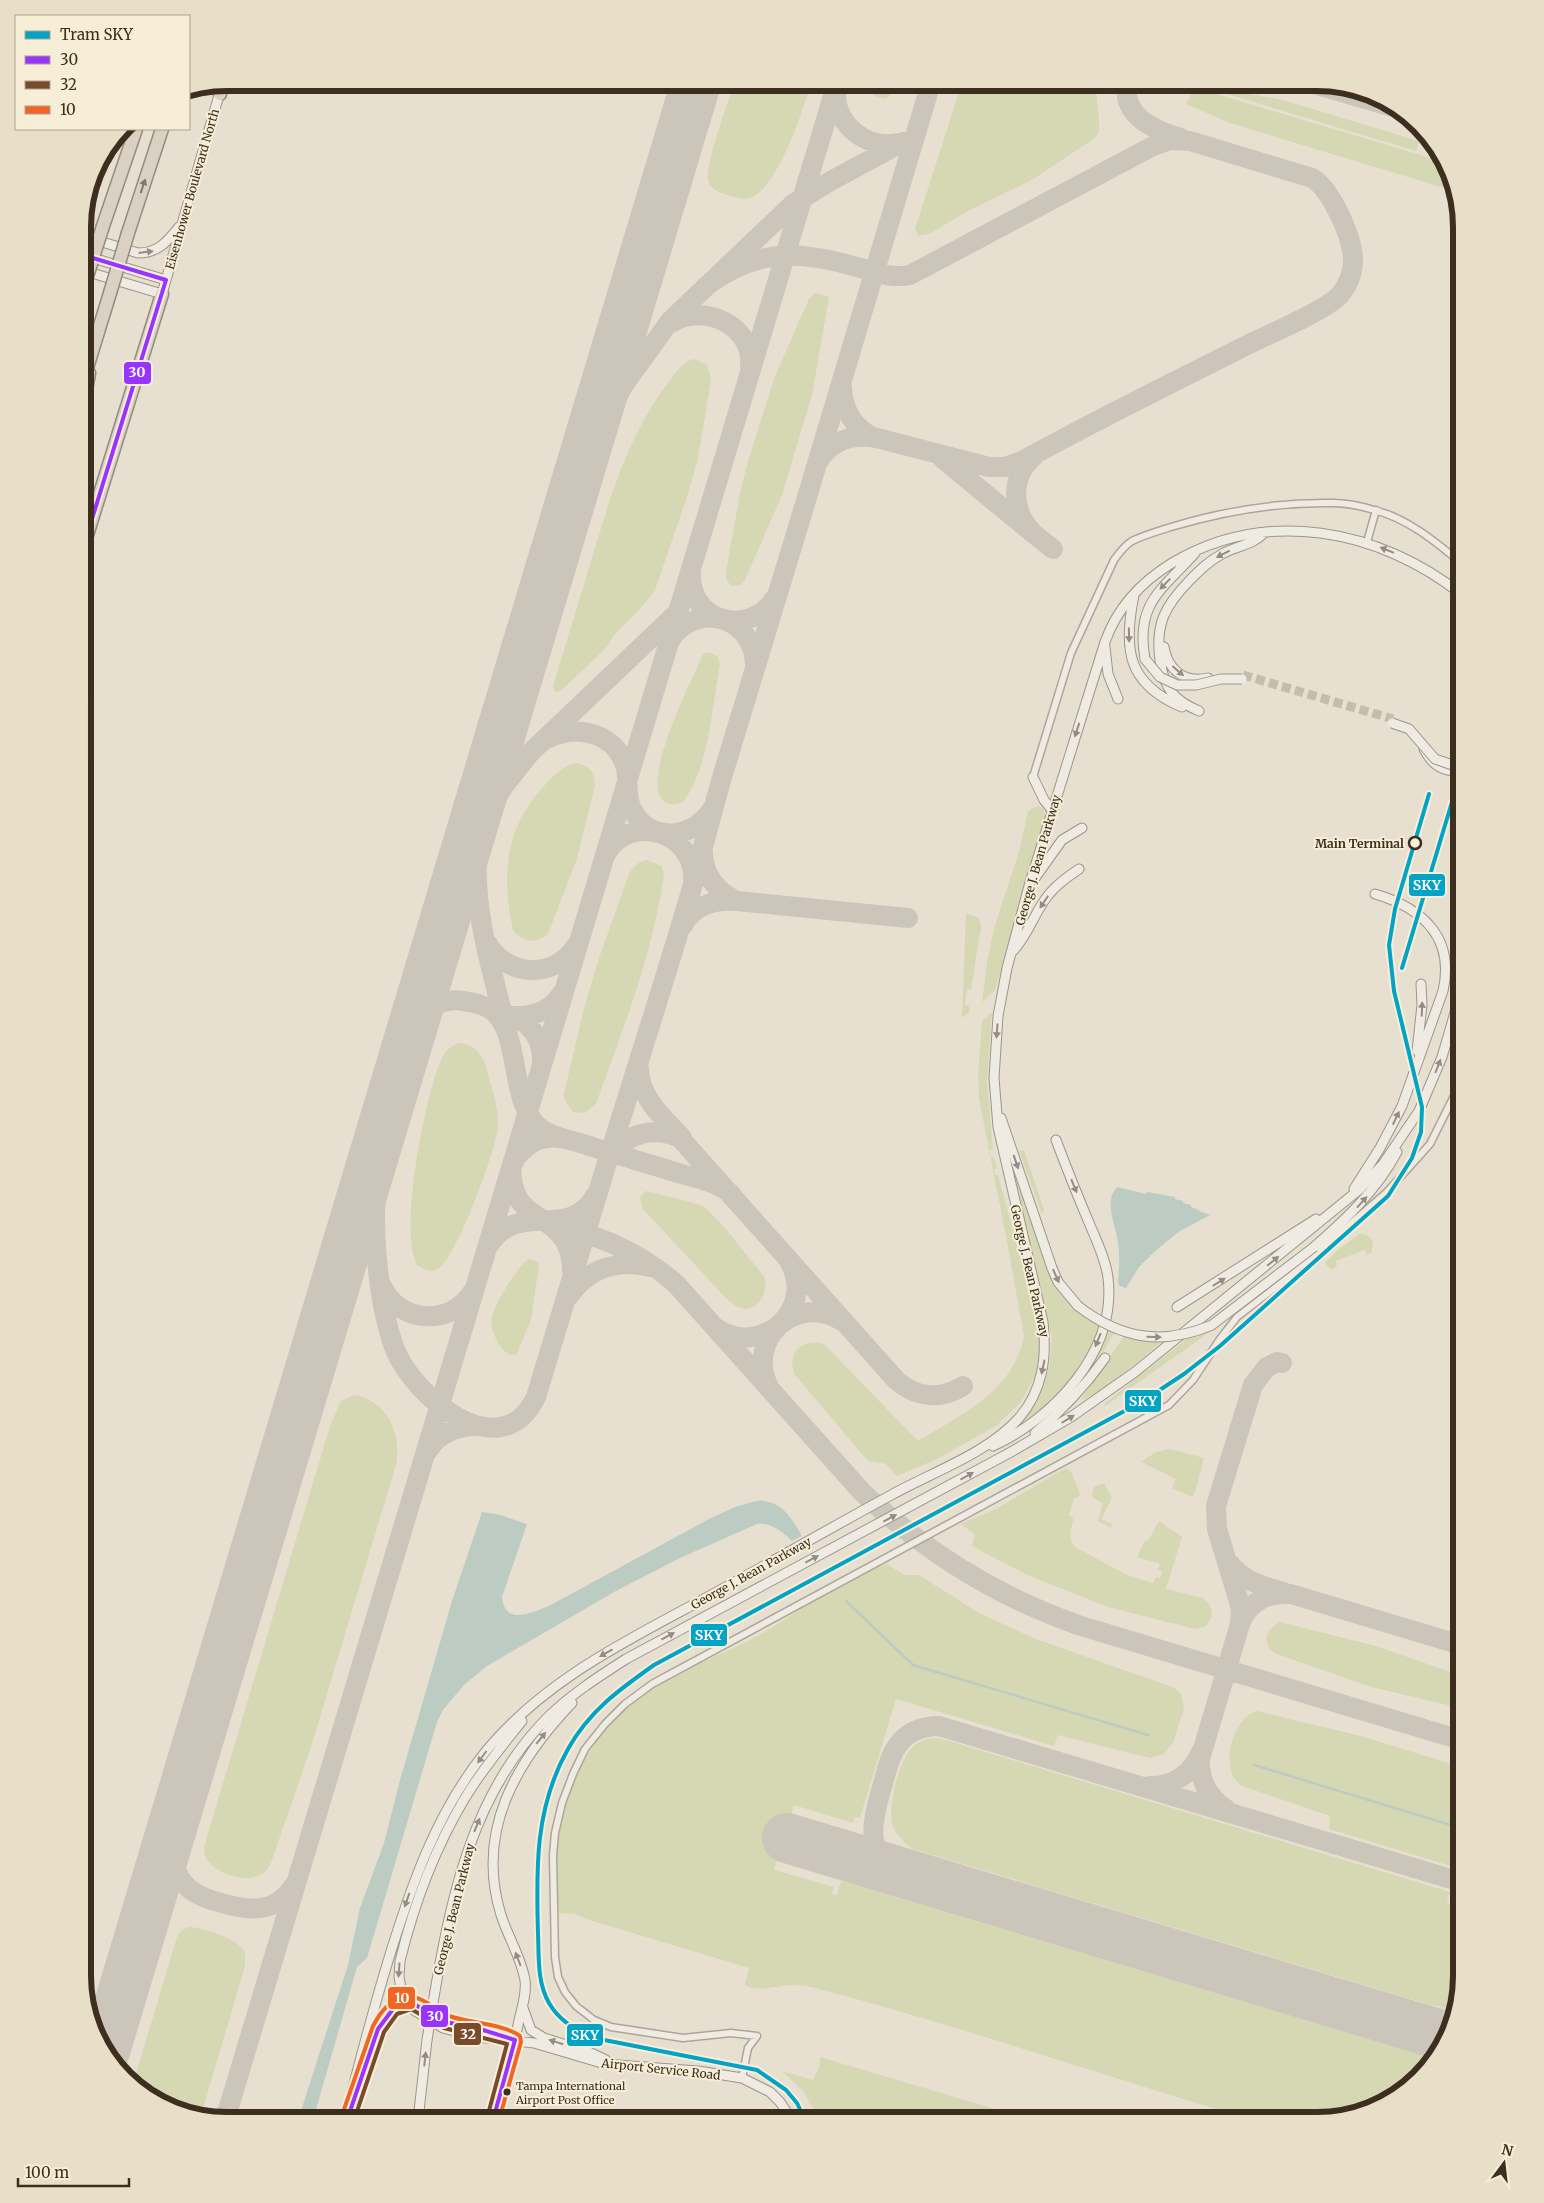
<svg xmlns="http://www.w3.org/2000/svg" width="1544" height="2203" font-family="Merriweather,serif">
<style>
.green{fill:#d6d7b3}
.water{fill:#bcccc2}
.lines{fill:none;stroke-linecap:round;stroke-linejoin:round}
.stream{stroke:#bcccc2;stroke-width:2.5}
.taxiway{stroke:#cbc5ba;stroke-width:20}
.runway{stroke:#cbc5ba;stroke-width:50}
.secondary-tunnel{stroke:#c5bcae;stroke-width:9;stroke-dasharray:9 4.5;stroke-linecap:butt}
.street-casing{stroke:#ada599;stroke-width:9}
.secondary-casing{stroke:#9c958a;stroke-width:11}
.highway-casing{stroke:#928b80;stroke-width:15}
.street{stroke:#efebe3;stroke-width:6}
.secondary{stroke:#efebe3;stroke-width:9}
.highway{stroke:#dad1c2;stroke-width:12}
.secondary-bridge-casing{stroke:#9c958a;stroke-width:11;stroke-linecap:butt}
.highway-bridge-casing{stroke:#928b80;stroke-width:15;stroke-linecap:butt}
.secondary-bridge{stroke:#efebe3;stroke-width:9}
.highway-bridge{stroke:#dad1c2;stroke-width:12}
.bus-1-casing{stroke:#f7eed8;stroke-width:8}
.bus-2-casing{stroke:#f7eed8;stroke-width:8}
.bus-3-casing{stroke:#f7eed8;stroke-width:8}
.bus-1{stroke:#93f;stroke-width:4}
.bus-2{stroke:#7a4b2a;stroke-width:4}
.bus-3{stroke:#f26522;stroke-width:4}
.tram-1-casing{stroke:#f7eed8;stroke-width:8}
.tram-1{stroke:#03a3c5;stroke-width:4}
.oneway{fill:#847769}
.oneway2{fill:#968c82}
.stop-dot{fill:#f7eed8;stroke:#3d2e20;stroke-width:2.5}
.bus-dot{fill:#3d2e20;stroke:#f7eed8;stroke-width:2}
.labels{text-anchor:middle;dominant-baseline:central;stroke-width:4;stroke-linejoin:round;paint-order:stroke}
.bus-label{font-size:11px;fill:#3d2e20;stroke:#f7eed8;text-anchor:start}
.street-label{font-size:12px;fill:#3d2e20;stroke:#f7eed8}
.stop-label{font-size:12px;font-weight:bold;fill:#3d2e20;stroke:#f7eed8;text-anchor:end}
.rim{fill:none;stroke:#3d2e20;stroke-width:6}
.line-badge{stroke:#f7eed8;stroke-width:2}
.badge-label{font-size:14px;text-anchor:middle;font-weight:bold;fill:#fff}
</style>
<rect width="100%" height="100%" fill="#e7e0d1"/>
<path class="green" d="M734,83H811C803,111 779,183 753,197C745,201 735,197 727,195C718,192 709,189 708,179C706,161 728,103 734,83Z
M872,83H896L893,91L886,99L874,96L871,90Z
M962,83H1095L1099,118V132L1095,138L1032,180L966,212L929,234L918,236L915,229Z
M1191,83L1283,100L1419,141L1416,151Z
M1190,86L1444,162L1451,190L1230,123L1186,104L1191,94Z
M815,293L829,297L812,395L782,495L745,580L741,585L731,586L726,579V572L741,488L749,458L775,376L809,299Z
M694,359L707,365L711,380L698,458L687,497L655,590L640,609L614,635L607,647L565,687L558,692H555L553,686C566,643 579,601 592,558C610,498 628,436 667,384C675,374 681,362 694,359Z
M709,652L718,657L720,664C712,706 709,768 683,802C675,805 667,806 662,799C643,777 689,686 700,661L703,654Z
M576,763C590,766 594,771 595,785L577,859L548,934C535,944 523,943 513,930C501,875 505,827 545,785C553,776 563,766 576,763Z
M1039,806L1044,809L1045,817L995,990L982,1002L987,963L994,928L1019,852L1028,812L1032,808Z
M647,860L661,866L664,874C653,954 623,1029 596,1104L585,1113L573,1112L565,1101L564,1094L584,1008L599,958L629,874C634,866 637,862 647,860Z
M966,913L979,918L981,927L971,989H967L965,1005H970L969,1012L962,1018Z
M992,1012L987,1082L993,1149L990,1150L991,1158L994,1157L997,1168L994,1169L995,1175H998L1038,1325L1040,1356L1036,1374L1021,1402L996,1426L937,1459L897,1476L886,1464L868,1461L795,1375C785,1354 803,1337 824,1344L918,1441C962,1414 1013,1392 1024,1336L1006,1236L979,1099L978,1074L982,1021Z
M459,1043C472,1044 480,1051 485,1063C490,1083 499,1107 498,1127C496,1149 455,1264 436,1270C429,1273 424,1269 418,1266C397,1238 426,1090 442,1058C446,1050 451,1046 459,1043Z
M1024,1150L1044,1210L1042,1214L1019,1151Z
M1014,1168L1049,1266L1087,1317L1100,1325C1084,1369 1057,1400 1020,1426L1043,1389L1049,1367L1052,1339L1013,1173Z
M646,1191L701,1205L707,1209L726,1229L765,1278C768,1294 757,1315 738,1307C733,1305 729,1300 725,1297L642,1208L640,1197Z
M1359,1234C1371,1233 1376,1242 1371,1253L1367,1255L1364,1250L1336,1261L1337,1266L1331,1270L1325,1263L1338,1250Z
M529,1259L537,1261L539,1265L531,1320L518,1351L516,1355C509,1356 505,1352 500,1346C495,1338 490,1327 492,1317C494,1305 519,1263 529,1259Z
M1217,1327L1105,1406L1104,1404L1189,1337Z
M1107,1329L1114,1333L1097,1363L1083,1380L1099,1352Z
M1124,1336L1162,1341C1141,1358 1104,1394 1080,1401Z
M354,1395C388,1400 402,1435 396,1465L311,1747L272,1860C269,1866 267,1872 260,1875C245,1884 211,1872 205,1856C203,1850 205,1845 206,1840L330,1426L341,1401Z
M1170,1449L1204,1458L1195,1492L1192,1497L1172,1488L1176,1479L1145,1464L1142,1461L1156,1452Z
M1067,1469L1072,1473L1080,1494L1079,1497L1074,1498L1069,1515L1074,1518C1071,1528 1067,1537 1075,1547L1127,1575L1153,1583L1156,1577L1160,1578L1162,1572L1158,1569L1160,1564L1137,1557L1145,1540L1148,1541L1159,1521L1182,1537L1166,1589L1203,1598C1213,1606 1215,1616 1206,1626L1195,1629L1108,1607L1025,1574L972,1546L975,1534L960,1524L996,1509L1062,1470Z
M1104,1483L1112,1498L1101,1519L1112,1524L1111,1528L1098,1521L1103,1503L1094,1499L1092,1495L1094,1487Z
M887,1564L904,1575H919L979,1613L1036,1639L1175,1688L1181,1694L1184,1709L1173,1743L1164,1754L1150,1758L1058,1735L1054,1746L896,1699L860,1818L855,1817L853,1823L794,1805L774,1870L834,1887L832,1894L837,1895L841,1881L846,1882L1432,2058L1389,2101L1317,2120H1253C1114,2079 977,2032 838,1994C823,1990 808,1985 793,1985C778,1985 759,1993 745,1985L749,1968L586,1919L575,1914L559,1913C557,1888 556,1862 558,1838C565,1777 603,1721 653,1688C686,1666 726,1654 761,1634C793,1616 822,1592 855,1577C865,1572 876,1568 887,1564Z
M1280,1622L1376,1646L1459,1675L1461,1678V1700L1452,1706L1371,1687L1274,1653C1261,1642 1266,1629 1280,1622Z
M1257,1711L1361,1736L1461,1767V1856H1458L1454,1867L1329,1829L1330,1816L1242,1786C1218,1771 1232,1717 1257,1711Z
M932,1738L943,1739L1450,1892L1447,1903L1461,1908V1976L1453,2009L1431,2005L913,1849C905,1843 897,1836 893,1826C887,1808 898,1766 909,1751C914,1743 924,1740 932,1738Z
M188,1927C201,1927 238,1938 244,1951C246,1956 245,1961 245,1966L201,2115L155,2101L134,2080L177,1937L180,1932Z
M820,2057L1032,2120H820L803,2091L782,2071L813,2080L820,2065Z"/>
<path class="water" d="M1117,1187L1146,1194L1147,1192L1175,1197V1199L1183,1201V1203L1191,1205V1207L1199,1210V1211L1210,1215L1178,1232L1153,1253L1139,1267L1126,1288L1120,1286L1118,1283C1119,1270 1120,1257 1118,1243C1116,1224 1103,1203 1117,1187Z
M756,1501C781,1499 790,1516 802,1536L792,1541C783,1532 770,1522 757,1524L680,1558L614,1592L487,1666L464,1685L443,1710L437,1722L367,1958L357,1967L313,2120H298L348,1965L360,1908L384,1843L400,1780L452,1601L482,1512L497,1514L527,1524L502,1597C505,1627 532,1612 549,1606L709,1519L735,1507Z"/>
<g class="lines">
<path class="stream" d="M846,1601L913,1665L1148,1735
M1254,1765L1457,1827"/>
<path class="taxiway" d="M1127,83C1122,117 1154,130 1181,138
M1310,83L1396,108
M836,90C834,124 866,150 899,143
M705,287C754,250 796,249 853,266C872,271 890,279 910,275L1153,146L1170,140L1190,141L1312,178C1331,189 1353,238 1353,260C1353,273 1348,285 1340,295C1325,311 1269,334 1247,345C1172,383 1096,420 1022,461L1005,467H989L877,438C853,434 831,440 818,462
M671,323C704,302 755,326 750,368
M842,386C842,409 854,429 875,438
M943,459L1034,534C1011,511 1009,477 1035,455
M1034,534L1053,549
M554,560L581,474L602,425L623,386L670,321L793,204L827,183L903,142
M691,573C689,622 749,638 775,598
M670,640C698,599 756,618 755,667
M549,738C578,724 616,733 626,768C629,782 625,796 632,809C649,844 694,839 712,809
M486,816L503,787L530,753L676,614
M703,852C703,875 717,892 737,901L908,918
M606,854C630,811 696,833 693,880
M459,877L472,844
M683,925C695,904 715,900 737,901
M487,943C507,977 554,980 576,946
M491,1009C519,1017 543,1027 542,1062
M514,1016C534,1017 551,1011 562,993
M505,1024C494,978 479,930 477,882C473,798 508,714 532,634
M639,1069C640,1099 664,1118 682,1138
M561,1138C546,1136 532,1140 522,1151C513,1159 510,1167 512,1178C515,1215 546,1214 563,1238C570,1248 572,1259 572,1271
M611,1156C626,1133 655,1126 680,1138L897,1381C917,1398 941,1400 963,1386
M731,1194C715,1181 694,1178 675,1172C643,1162 611,1153 580,1143C566,1139 552,1137 540,1128C507,1102 523,1030 490,1009C483,1005 471,1002 463,1001C446,998 427,1006 418,1020C410,1032 408,1047 404,1060C388,1113 374,1166 375,1222C376,1264 380,1307 394,1347C412,1396 501,1470 536,1397L598,1192C628,1094 660,996 689,898C701,857 711,815 723,774C793,544 863,313 931,83
M541,1220C595,1236 633,1246 676,1284L862,1492C926,1553 997,1597 1081,1626L1461,1740
M489,1245C519,1199 568,1242 595,1196
M382,1286C399,1324 451,1327 473,1291
M569,1296C589,1268 618,1259 651,1267
M716,1328C759,1358 816,1311 790,1263
M769,1387C745,1340 796,1292 842,1321
M427,1452C438,1433 456,1426 478,1426
M1229,1563C1244,1582 1263,1586 1286,1593
M1240,1624L1241,1608L1217,1529L1216,1506L1253,1385L1267,1367L1277,1362L1282,1363
M1149,1786C1174,1787 1192,1773 1202,1750
M1226,1809C1208,1798 1199,1779 1200,1759L1240,1624C1248,1602 1268,1592 1291,1594L1461,1645
M171,1828C172,1846 171,1866 182,1881C191,1893 204,1898 218,1902C248,1911 275,1915 294,1885
M890,1869C862,1846 876,1808 884,1780C888,1766 891,1752 901,1741C911,1730 924,1726 939,1726L1461,1882
M1381,2015L1429,2029L1446,2032
M225,2120L837,83"/>
<path class="runway" d="M787,1838L1445,2036
M105,2051L696,83"/>
<path class="secondary-tunnel" d="M1243,675L1393,719"/>
<g class="street-casing">
<path id="street" d="M1367,542L1376,510
M1033,777L1071,653L1114,560C1119,553 1124,546 1132,541C1144,535 1158,531 1171,527C1224,511 1278,502 1333,503C1346,503 1361,506 1374,510C1407,518 1436,542 1461,563
M742,2078L748,2048L757,2036L731,2033L683,2038L611,2027L594,2020L576,2006L565,1992L558,1977L555,1957L553,1855L555,1833L562,1803L573,1774L585,1749L605,1724L625,1704L652,1684L1169,1405L1193,1380L1220,1339L1237,1317L1290,1276L1386,1193L1430,1144L1461,1082"/>
</g>
<g class="secondary-casing">
<path id="secondary" d="M83,236L138,253C158,253 167,242 179,227
M83,255L166,280
M85,271L162,294L221,88
M1134,595C1123,649 1127,684 1182,707
M1105,647L1108,674L1118,699
M1164,647C1168,671 1185,683 1208,678
M1145,659C1135,603 1162,590 1195,553
M1199,711C1173,700 1164,688 1160,660C1155,624 1165,606 1189,581C1200,570 1209,561 1222,554C1238,545 1252,546 1265,532
M1424,749C1432,765 1443,773 1461,770
M1033,777L1044,800L1052,810
M1035,878L1062,840L1082,828
M1013,951C1027,936 1033,917 1044,901C1053,887 1066,878 1079,869
M1417,1051L1422,1005L1421,984
M1001,1118L1052,1268L1058,1282L1078,1306
M1354,1189L1380,1148L1402,1106L1443,991C1455,938 1423,908 1375,894
M1314,1247C1346,1219 1377,1190 1397,1152
M1177,1307L1316,1219
M1035,1433C1062,1411 1085,1386 1105,1358
M993,1446C1054,1418 1117,1351 1108,1278C1106,1260 1097,1242 1090,1225C1078,1197 1067,1169 1056,1140
M522,1721C502,1746 481,1771 465,1798C435,1848 414,1904 400,1961L399,1977L404,2004L443,2028L477,2037L534,2043L605,2064L698,2071L742,2078L770,2092L780,2102L792,2120
M435,1991C452,1892 474,1792 547,1718C570,1695 598,1677 626,1659L1011,1452L1071,1417L1135,1372L1360,1189L1383,1164L1419,1111L1442,1057L1461,992
M523,2008L531,2030L544,2038L589,2052L606,2060
M426,2010L446,2022L501,2036
M358,2089C367,2063 376,2006 410,2003
M345,2120C358,2067 372,2014 388,1961C411,1886 436,1813 486,1751C550,1674 639,1635 724,1588C780,1557 836,1525 893,1494C933,1472 988,1453 1019,1418C1043,1390 1047,1357 1043,1322L998,1127L994,1078L998,1016L1007,968L1029,886L1105,642C1117,608 1141,582 1172,563C1265,507 1379,529 1461,594
M418,2120L427,2040
M493,2120C502,2088 511,2057 518,2025C521,2010 527,1995 525,1980C521,1957 508,1937 501,1915C475,1831 516,1762 572,1703"/>
</g>
<g class="highway-casing">
<path id="highway" d="M220,94L221,84
M103,226L136,129
M128,233L162,129
M83,381L110,293
M83,407L89,373
M83,548L162,294"/>
</g>
<use href="#street" class="street"/>
<use href="#secondary" class="secondary"/>
<use href="#highway" class="highway"/>
<g class="secondary-bridge-casing">
<path id="secondary-bridge" d="M1145,659L1160,677L1177,685H1196L1221,679H1242
M1392,723L1409,729L1435,759L1461,768
M1078,1306C1121,1339 1162,1346 1212,1325L1314,1247
M427,2040L435,1991"/>
</g>
<g class="highway-bridge-casing">
<path id="highway-bridge" d="M84,286L103,226
M110,293L128,233"/>
</g>
<use href="#secondary-bridge" class="secondary-bridge"/>
<use href="#highway-bridge" class="highway-bridge"/>
<g class="bus-1-casing">
<path id="bus-1" d="M83,255L166,280L83,548
M347,2120L378,2029L393,2009L412,2003L446,2022L483,2030L515,2040L493,2120"/>
</g>
<g class="bus-2-casing">
<path id="bus-2" d="M354,2120L384,2032L397,2014L411,2009L444,2028L507,2044L487,2118"/>
</g>
<g class="bus-3-casing">
<path id="bus-3" d="M341,2118L373,2026C381,2011 392,1996 411,1997C424,1997 437,2012 449,2016C469,2023 504,2024 520,2036L521,2042L499,2120"/>
</g>
<use href="#bus-1" class="bus-1"/>
<use href="#bus-2" class="bus-2"/>
<use href="#bus-3" class="bus-3"/>
<g class="tram-1-casing">
<path id="tram-1" d="M1402,968L1452,802
M805,2120L797,2103L786,2090L757,2070L589,2037C573,2028 558,2019 549,2003C537,1982 539,1957 538,1933C536,1868 535,1807 568,1749C589,1711 620,1689 654,1665L1143,1401L1184,1374L1220,1346L1388,1196L1412,1158L1421,1132L1422,1107L1394,991L1389,945L1395,909L1429,794"/>
</g>
<use href="#tram-1" class="tram-1"/>
</g>
<defs><path id="oneway-solid" d="M-6-.8H1V-3.2L6.5 0L1 3.2V.8H-6Z" transform="scale(1.25)"/></defs>
<use class="oneway" href="#oneway-solid" transform="translate(143 186) rotate(-72)"/>
<g class="oneway2">
<use href="#oneway-solid" transform="translate(146 252) rotate(-7)"/>
<use href="#oneway-solid" transform="translate(1387 550) rotate(-158)"/>
<use href="#oneway-solid" transform="translate(1223 554) rotate(153)"/>
<use href="#oneway-solid" transform="translate(1165 584) rotate(134)"/>
<use href="#oneway-solid" transform="translate(1129 635) rotate(89)"/>
<use href="#oneway-solid" transform="translate(1178 671) rotate(41)"/>
<use href="#oneway-solid" transform="translate(1077 730) rotate(108)"/>
<use href="#oneway-solid" transform="translate(1044 902) rotate(124)"/>
<use href="#oneway-solid" transform="translate(1422 1009) rotate(-88)"/>
<use href="#oneway-solid" transform="translate(997 1031) rotate(94)"/>
<use href="#oneway-solid" transform="translate(1438 1066) rotate(-69)"/>
<use href="#oneway-solid" transform="translate(1396 1118) rotate(-65)"/>
<use href="#oneway-solid" transform="translate(1016 1162) rotate(71)"/>
<use href="#oneway-solid" transform="translate(1074 1186) rotate(68)"/>
<use href="#oneway-solid" transform="translate(1362 1202) rotate(-48)"/>
<use href="#oneway-solid" transform="translate(1273 1261) rotate(-39)"/>
<use href="#oneway-solid" transform="translate(1056 1276) rotate(66)"/>
<use href="#oneway-solid" transform="translate(1219 1282) rotate(-32)"/>
<use href="#oneway-solid" transform="translate(1154 1337) rotate(2)"/>
<use href="#oneway-solid" transform="translate(1098 1340) rotate(112)"/>
<use href="#oneway-solid" transform="translate(1043 1367) rotate(102)"/>
<use href="#oneway-solid" transform="translate(1068 1419) rotate(-32)"/>
<use href="#oneway-solid" transform="translate(967 1476) rotate(-29)"/>
<use href="#oneway-solid" transform="translate(890 1518) rotate(-28)"/>
<use href="#oneway-solid" transform="translate(812 1559) rotate(-28)"/>
<use href="#oneway-solid" transform="translate(668 1636) rotate(-28)"/>
<use href="#oneway-solid" transform="translate(606 1653) rotate(151)"/>
<use href="#oneway-solid" transform="translate(541 1738) rotate(-51)"/>
<use href="#oneway-solid" transform="translate(482 1757) rotate(127)"/>
<use href="#oneway-solid" transform="translate(477 1825) rotate(-68)"/>
<use href="#oneway-solid" transform="translate(407 1900) rotate(109)"/>
<use href="#oneway-solid" transform="translate(518 1959) rotate(-111)"/>
<use href="#oneway-solid" transform="translate(399 1970) rotate(94)"/>
<use href="#oneway-solid" transform="translate(556 2042) rotate(-163)"/>
<use href="#oneway-solid" transform="translate(425 2059) rotate(-84)"/>
</g>
<circle class="stop-dot" cx="1415" cy="843" r="6"/>
<circle class="bus-dot" cx="507" cy="2092" r="4.5"/>
<g class="labels">
<g class="bus-label">
<text x="516" y="2086">Tampa International<tspan x="516" dy="14">Airport Post Office</tspan></text>
</g>
<g class="street-label">
<text transform="translate(192 189) rotate(-74)">Eisenhower Boulevard North</text>
<text transform="translate(1038 860) rotate(-74)">George J. Bean Parkway</text>
<text transform="translate(1030 1271) rotate(77)">George J. Bean Parkway</text>
<text transform="translate(751 1573) rotate(-29)">George J. Bean Parkway</text>
<text transform="translate(454 1909) rotate(-76)">George J. Bean Parkway</text>
<text transform="translate(661 2069) rotate(6)">Airport Service Road</text>
</g>
<g class="stop-label">
<text x="1404" y="843">Main Terminal</text>
</g>
</g>
<path d="M0 0H1544V2203H0ZM227 91H1317A136 136 0 0 1 1453 227V1976A136 136 0 0 1 1317 2112H227A136 136 0 0 1 91 1976V227A136 136 0 0 1 227 91Z" fill="#e8dfc9" fill-rule="evenodd"/>
<path class="rim" d="M227 91H1317A136 136 0 0 1 1453 227V1976A136 136 0 0 1 1317 2112H227A136 136 0 0 1 91 1976V227A136 136 0 0 1 227 91Z"/>
<g class="line-badge">
<rect x="123" y="361" width="29" height="24" rx="5" fill="#93f"/>
<rect x="1408" y="873" width="38" height="24" rx="5" fill="#03a3c5"/>
<rect x="1124" y="1389" width="38" height="24" rx="5" fill="#03a3c5"/>
<rect x="690" y="1623" width="38" height="24" rx="5" fill="#03a3c5"/>
<rect x="387" y="1986" width="29" height="24" rx="5" fill="#f26522"/>
<rect x="420" y="2004" width="29" height="24" rx="5" fill="#93f"/>
<rect x="453" y="2022" width="29" height="24" rx="5" fill="#7a4b2a"/>
<rect x="566" y="2023" width="38" height="24" rx="5" fill="#03a3c5"/>
</g>
<g class="badge-label">
<text x="137" y="377">30</text>
<text x="1427" y="890">SKY</text>
<text x="1143" y="1406">SKY</text>
<text x="709" y="1640">SKY</text>
<text x="402" y="2003">10</text>
<text x="435" y="2021">30</text>
<text x="468" y="2039">32</text>
<text x="585" y="2040">SKY</text>
</g>
<rect x="15" y="15" width="175" height="115" fill="#f7eed8" stroke="#ada18e"/>
<rect x="25" y="31" width="25" height="8" fill="#03a3c5" stroke="#ada18e"/>
<text x="60" y="40" font-size="15" fill="#3d2e20">Tram SKY</text>
<rect x="25" y="56" width="25" height="8" fill="#9933ff" stroke="#ada18e"/>
<text x="60" y="65" font-size="15" fill="#3d2e20">30</text>
<rect x="25" y="81" width="25" height="8" fill="#7a4b2a" stroke="#ada18e"/>
<text x="60" y="90" font-size="15" fill="#3d2e20">32</text>
<rect x="25" y="106" width="25" height="8" fill="#f26522" stroke="#ada18e"/>
<text x="60" y="115" font-size="15" fill="#3d2e20">10</text>
<g transform="translate(1504 2163) rotate(15)" stroke="#f7eed8" stroke-width="4" paint-order="stroke">
<path d="M0-4L9 19L0 12L-9 19Z" fill="#3d2e20"/>
<text y="-8" font-size="14" font-weight="bold" text-anchor="middle" fill="#3d2e20">N</text>
</g>
<path d="M18 2178v8h111v-8" fill="none" stroke="#3d2e20" stroke-width="2.5"/>
<text x="25" y="2178" font-size="15" fill="#3d2e20" stroke="#f7eed8" stroke-width="4" paint-order="stroke">100 m</text>
</svg>
